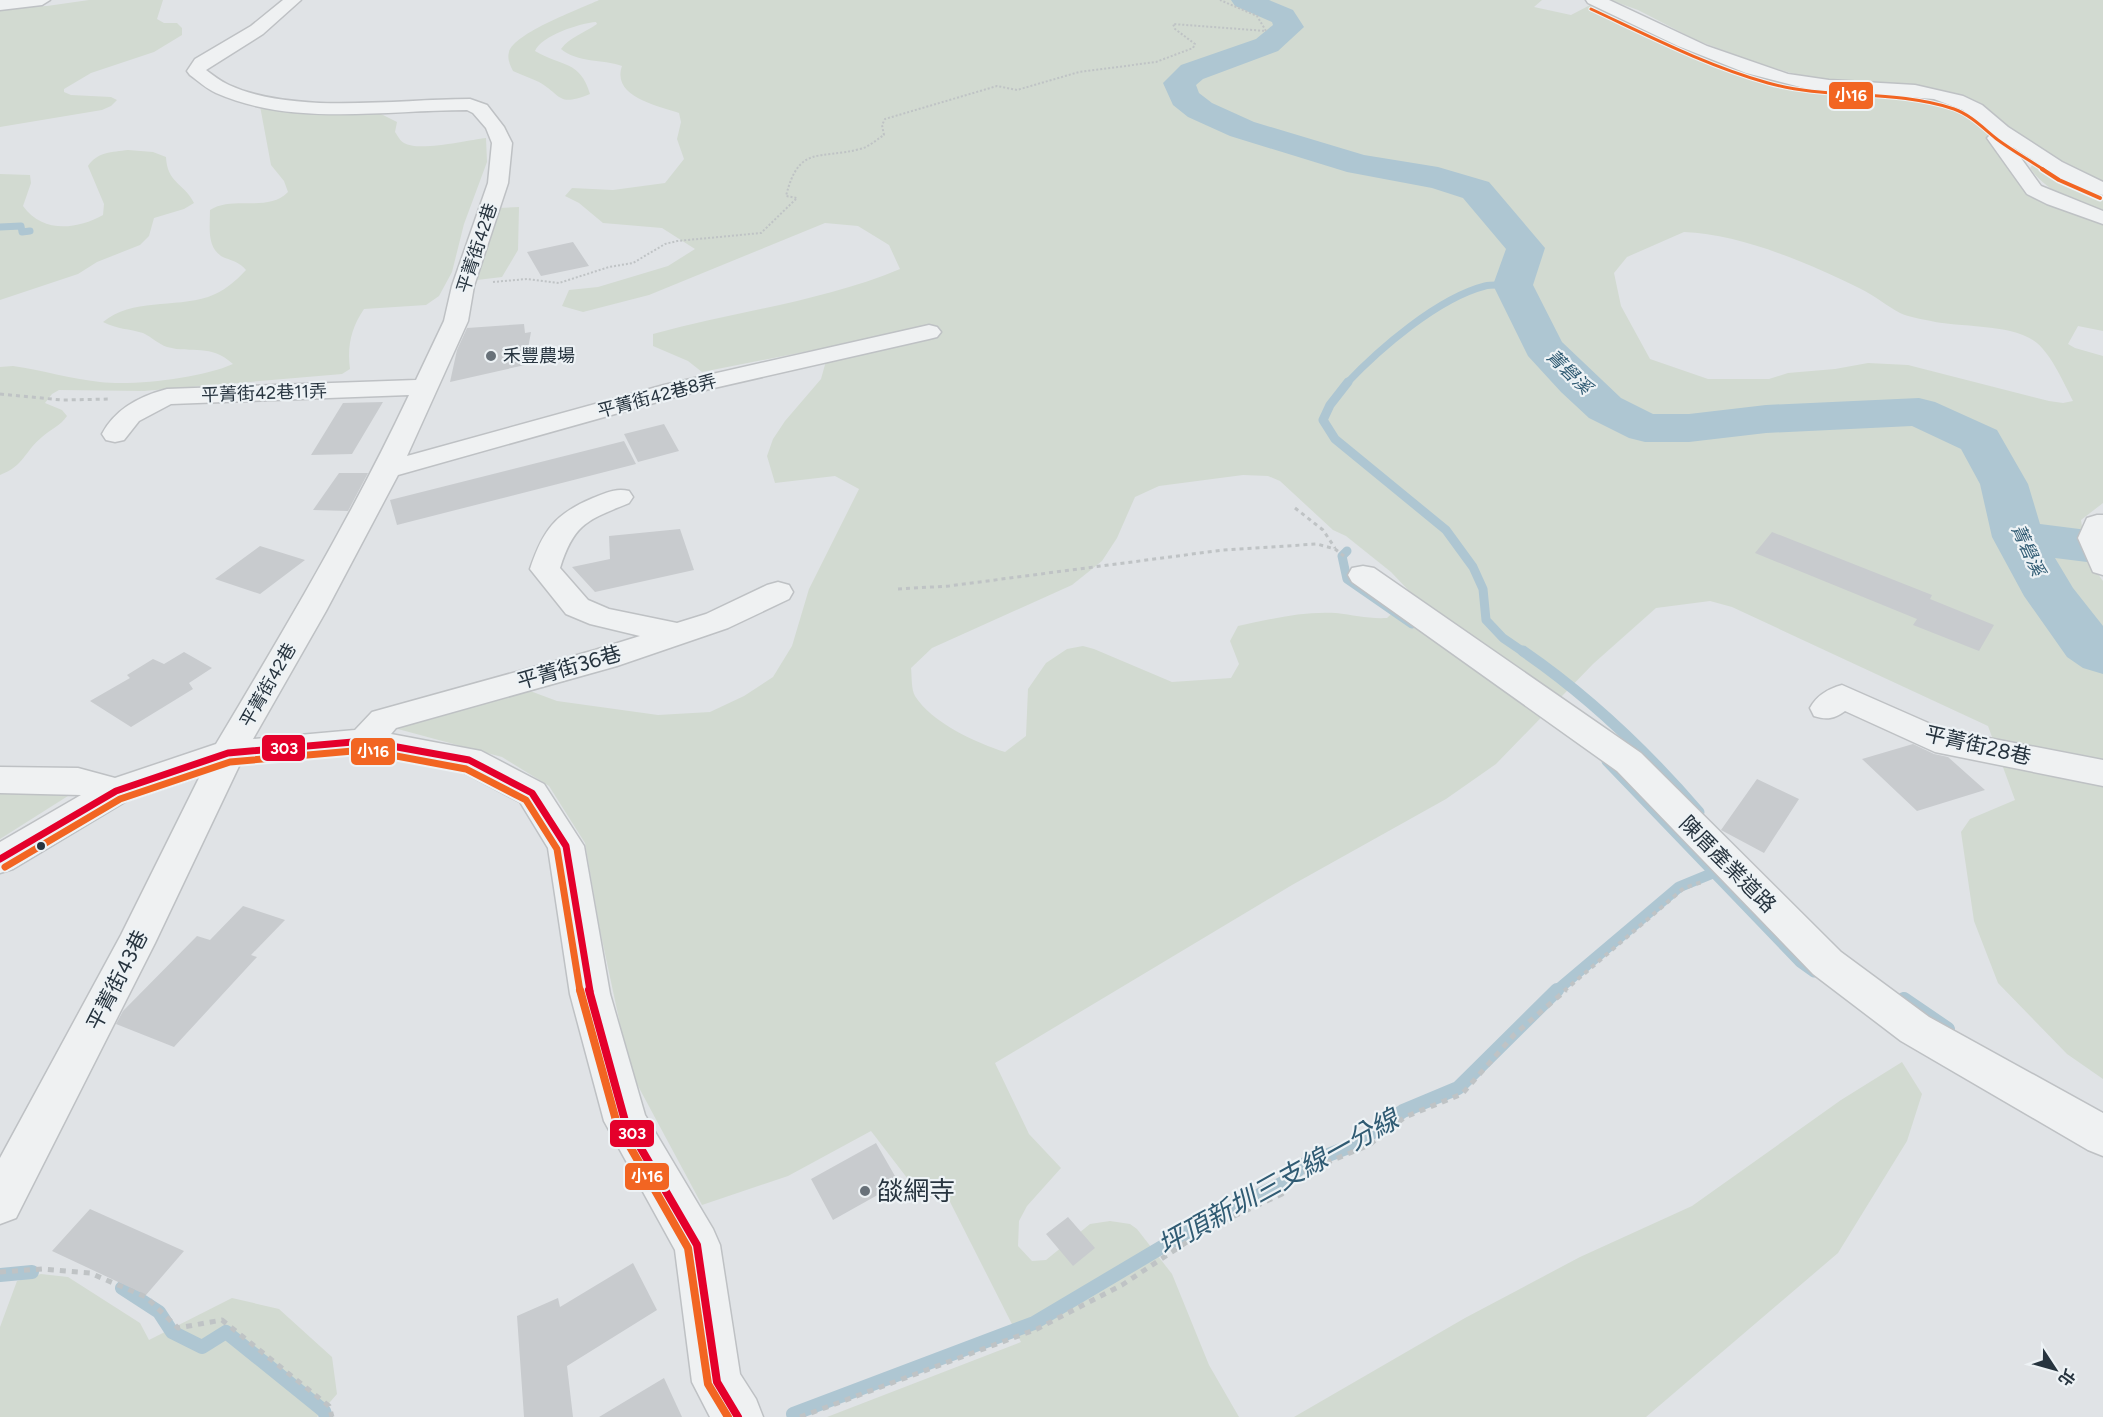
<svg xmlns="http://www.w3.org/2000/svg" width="2103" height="1417" font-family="Figtree,'Noto Sans TC',sans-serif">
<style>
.green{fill:#d2dad1;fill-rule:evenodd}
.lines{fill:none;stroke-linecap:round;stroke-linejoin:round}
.stream-far3{stroke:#aec6d2;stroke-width:7}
.stream-far2{stroke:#aec6d2;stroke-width:9}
.stream-far1{stroke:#aec6d2;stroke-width:11}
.stream{stroke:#aec6d2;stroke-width:14}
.river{fill:#aec6d2;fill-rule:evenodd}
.building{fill:#c8cbce}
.minor-casing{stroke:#bec1c4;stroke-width:3}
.path-far3{stroke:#bfc3c5;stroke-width:2;stroke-dasharray:2 2;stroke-linecap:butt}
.path-far2{stroke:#bfc3c5;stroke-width:3;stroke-dasharray:4 4;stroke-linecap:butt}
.path-far1{stroke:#bfc3c5;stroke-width:4;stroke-dasharray:4.5 4.5;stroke-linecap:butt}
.path{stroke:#bfc3c5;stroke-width:5;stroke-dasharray:6 6;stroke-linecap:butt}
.minor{fill:#eff1f2;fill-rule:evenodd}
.bus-1-far1-casing{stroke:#edf2f5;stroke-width:11}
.bus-1-casing{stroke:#edf2f5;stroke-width:13}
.bus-2-far3-casing{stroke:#edf2f5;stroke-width:5}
.bus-2-far2-casing{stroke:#edf2f5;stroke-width:7}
.bus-2-far1-casing{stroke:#edf2f5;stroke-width:11}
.bus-2-casing{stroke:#edf2f5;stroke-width:13}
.bus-1-far1{stroke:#e4002b;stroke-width:7}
.bus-1{stroke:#e4002b;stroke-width:8}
.bus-2-far3{stroke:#f26522;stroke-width:3}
.bus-2-far2{stroke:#f26522;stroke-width:4}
.bus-2-far1{stroke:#f26522;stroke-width:7}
.bus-2{stroke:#f26522;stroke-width:8}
.poi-dot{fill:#687179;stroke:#edf2f5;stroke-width:2}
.bus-dot{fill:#27343f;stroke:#edf2f5;stroke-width:2}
.labels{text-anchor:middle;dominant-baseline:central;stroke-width:4.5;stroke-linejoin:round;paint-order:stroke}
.far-street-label{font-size:18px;fill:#27343f;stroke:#edf2f5}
.far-poi-label{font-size:18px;fill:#27343f;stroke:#edf2f5;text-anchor:start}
.far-water-label{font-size:18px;font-style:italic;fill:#305b73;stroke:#edf2f5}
.street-label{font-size:21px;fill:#27343f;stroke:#edf2f5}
.near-poi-label{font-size:26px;fill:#27343f;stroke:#edf2f5;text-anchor:start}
.near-water-label{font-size:27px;font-style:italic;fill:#305b73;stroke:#edf2f5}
.line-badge{stroke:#edf2f5;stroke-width:2}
.badge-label{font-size:16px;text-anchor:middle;font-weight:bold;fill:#fff}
</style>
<rect width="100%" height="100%" fill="#e0e3e6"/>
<path class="green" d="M89,0H163L157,19L164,23H177L182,28V35L154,52L91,73L64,89V92L71,95L111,97L117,100L111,106L102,110L0,127V8L47,6Z
M599,0H1542L1534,7L1571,15L1596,2L1781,80L1917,92L1981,116L1999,156L2030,189L2103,220V331L2078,326L2068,344L2075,348L2103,356V503L2081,520L2087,559L2103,581V1079L2067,1054L1998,983L1974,921L1961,832L1970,819L2015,800L1988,726L1732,607L1710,601L1656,608L1593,664L1496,764L1446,799L1292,885L995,1063L1029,1134L1061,1168L1027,1206L1019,1221L1018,1246L1032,1261L1046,1260L1090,1224L1110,1221L1130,1224L1137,1229L1172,1274L1209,1365L1239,1417H827L1021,1342L944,1190L924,1200L871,1131L788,1176L702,1205L630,1071L600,930L585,843L549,786L502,757L394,728L522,688L557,701L658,715L710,712L744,696L773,677L792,646L809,589L859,489L835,476L775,483L767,456L773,439L785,421L821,379L826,361L814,350L702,372L688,361L653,346V334C736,311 821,302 900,269L889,245L858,226L825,223L649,295L583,312L562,306L569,290L598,287L668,266L695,249L662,228L603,223L579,203L565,196L572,188L613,190L665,183L684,159L677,139L681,122L679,113C659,106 611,97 622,66C602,59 578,63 561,49C570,37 584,33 597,24L596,22C580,23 541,36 535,51C562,67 580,60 590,94C557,107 563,96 539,82C531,78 521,75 513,71C510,65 507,59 509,52C514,33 580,9 599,0ZM1684,232C1742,234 1810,264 1861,289C1875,296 1887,306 1900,313C1909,317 1921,319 1931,321C1960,328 2013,323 2037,343C2052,356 2064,383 2073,401L2063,403L2049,401L1908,365L1868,363L1835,369L1788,373L1769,379H1708L1650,359L1621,306L1614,273L1627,257ZM1243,475L1268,476L1280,481L1333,530L1346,536L1391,572L1412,594L1387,618C1368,619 1354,615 1336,613C1303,611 1270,619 1238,626L1230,641L1239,664L1231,678L1172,682L1094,649L1083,646L1067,649L1046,663L1028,689L1026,736L1005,752C976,743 931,722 915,696C911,689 912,676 911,668L932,648L1072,585L1102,561L1117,538L1135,497L1159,486Z
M1610,0H2103V186L2080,177L1972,102L1799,75L1762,65L1696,40L1638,10Z
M260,106L377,112L397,122L395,132C398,136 400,141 404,143C419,152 468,140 486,138L487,162L464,224L452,272L439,296L426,305L364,309C351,328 347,347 350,369L342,374L144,391L59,390L52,394L45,403L62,410L67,416C60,426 51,429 42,437C23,453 25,465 0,475V367L13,366C42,370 71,379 100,382C135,386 202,378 233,364C210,343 193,354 167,347C158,344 152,337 143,333C130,329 116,329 103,322C132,298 174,308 208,297C223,292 236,281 246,270C240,263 234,261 225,258C206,250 210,228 210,210C233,195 268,213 288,192L284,181L271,165Z
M128,150L153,152L166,157C167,183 184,183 194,203L184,209L154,218L149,236L140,245L97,262L78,274L0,300V174L30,175L31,183L23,206C42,233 76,230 103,215L104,204L88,166C97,152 112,152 128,150Z
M2033,164L2042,166L2074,184L2103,193V214C2075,202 2048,193 2030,168Z
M519,207L518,250L502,277L477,280L498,208Z
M0,786L79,789L0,839Z
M1902,1062L1922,1094L1907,1141L1838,1253L1646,1417H1294L1465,1318L1580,1257L1692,1206L1841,1100Z
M41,1274L68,1277L140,1323L149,1340L232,1298L279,1309L332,1357L337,1394L317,1417H0V1327L17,1281Z"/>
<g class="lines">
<path class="stream-far3" d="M0,227L21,226L22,232L30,231
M1346,384C1379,349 1438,298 1485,286C1494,284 1504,286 1513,285"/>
<path class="stream-far2" d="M1348,382L1330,405L1323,420L1335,439L1446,530L1473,567L1483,589L1486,620L1503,638L1525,653
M1347,551L1342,556L1347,579L1412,624"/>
<path class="stream-far1" d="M1523,651C1587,695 1648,753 1699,812
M1607,761L1800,962L1814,972
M1556,991L1679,887L1713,873"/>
<path class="stream" d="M1904,999L1948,1029
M0,1275L32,1272
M122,1288L159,1312L172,1332L202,1347L226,1332L324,1411L326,1417
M793,1414L1034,1323L1189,1231L1283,1183L1305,1164L1354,1145L1403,1111L1458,1088L1557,990"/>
<path class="river" d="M1231,0H1269L1293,10L1304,27L1278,51L1203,79L1196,85L1199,93L1212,103L1254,122L1364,155L1438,167L1489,182L1545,248L1533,285L1562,342L1621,398L1653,414H1689L1766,405L1919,398L1935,402L1997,430L2028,484L2040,524L2103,532V564L2055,558L2073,588L2103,626V674L2083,668L2067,657L2024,596L1992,537L1980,484L1961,449L1912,426L1766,433L1689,442H1645L1629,438L1589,418L1561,392L1528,356L1493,285L1506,249L1463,198L1432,188L1347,172L1230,136L1188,117L1173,105L1163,83L1181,65L1256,39L1273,25L1272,22L1235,6Z"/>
</g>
<path class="building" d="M573,242L589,266L541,276L527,252Z
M524,324L525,333L531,332L525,365L450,382L457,350L467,328Z
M383,402L352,454L311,455L343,403Z
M664,424L679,451L638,462L624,434Z
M624,441L636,464L397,525L390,500Z
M339,473H368L348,511L313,510Z
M680,529L694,570L595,592L572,567L610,559L609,536Z
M1772,532L1932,595L1930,599L1994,625L1979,651L1913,625L1917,619L1755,553Z
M260,546L305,560L260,594L215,579Z
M184,652L212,668L189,683L193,689L131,727L90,701L130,678L127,675L153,659L164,664Z
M1913,744L1934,754L1948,757L1985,790L1917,811L1862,759Z
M1757,779L1799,799L1764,853L1721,830Z
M243,906L285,920L251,955L257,957L174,1047L116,1024L123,1011L197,936L210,940Z
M876,1143L899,1183L833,1220L811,1179Z
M90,1209L184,1251L146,1295L52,1251Z
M1068,1217L1095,1248L1073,1266L1046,1234Z
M633,1263L657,1310L567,1366L573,1417H524L517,1316L558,1298L560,1307Z
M664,1378L682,1417H599Z"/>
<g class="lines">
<g class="minor-casing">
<path id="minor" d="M0,0H50L42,5L0,10Z
M283,0H301L263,34L206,70C213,75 220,81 229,85C294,115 398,99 470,99L487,105L504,127L512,143L508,183L474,286L468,321L407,456L664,385L929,325L937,327L941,332L937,337L929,339L679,396L398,475L326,611L253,739L355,730L372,712L595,650L640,636L590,624L566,614L530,569C543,530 555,514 593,498C606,493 615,488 629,491L633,497L629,503C588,520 574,523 560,568L588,600L609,609L677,623L706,614L767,585L778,582L789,585L793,592L789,599L728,628L617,666L396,728L391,734L481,751L544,784L584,846L610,994L645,1115L713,1229L720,1245L740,1374L756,1399L763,1417H710L692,1382L675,1250L604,1121L570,994L548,848L520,802L461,771L364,753L240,764L155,943L16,1218L0,1224V1158L121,935L200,776L128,800L13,869L0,873V842L81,795L0,793V767L78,768L115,778L216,744C284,630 352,516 409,395L171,404L139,421L124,440L115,442L106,440L102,434C115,409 140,396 167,389L416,380L444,321L452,286L488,183L492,143L486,128L473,113L467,110C386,110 293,127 216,93C207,89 198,81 190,75L187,71L195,59L251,26Z
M1586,0H1609L1707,46L1788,74L1829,80L1915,85L1963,96L1982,105L2008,127L2062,162L2103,182V195C2068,187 2043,166 2013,147L2041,186L2103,211V224L2047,204L2027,194L1987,138L1992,133L1963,110L1934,99L1808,89L1746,73L1678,46L1588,3Z
M2097,515H2103V575L2093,572L2078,538L2087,518Z
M1363,566L1374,568L1641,753L1841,952L1929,1017L2103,1113V1156L2088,1150L1901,1041L1813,974L1617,771L1352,582L1348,575L1352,568Z
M1842,685L1942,729L2103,760V786L1935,752L1845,711C1834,719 1827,720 1814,716L1810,708C1817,695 1828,689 1842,685Z"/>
</g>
<path class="path-far3" d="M493,282L527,279L559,283L609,267L633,263L665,244L677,241L761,233L797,198L786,196C799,144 819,160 860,149C869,147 876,140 884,135L882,125L885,119L997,86L1017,90L1079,72L1156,62L1193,48L1195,44L1175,29L1173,24L1266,31L1257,16L1220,0"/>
<path class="path-far2" d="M0,394L62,400L110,399
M1295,508L1323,530L1335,548
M898,589L949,586L1223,550L1317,544L1335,549L1344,556"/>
<path class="path-far1" d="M1564,991L1684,888L1702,882"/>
<path class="path" d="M0,1272L42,1269L90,1273L146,1297L178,1328L222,1320L329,1406L332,1417
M800,1417L1037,1329L1122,1285L1208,1228L1282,1194L1302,1173L1369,1145L1405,1117L1462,1094L1514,1035L1566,990"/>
<use href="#minor" class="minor"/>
<g class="bus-1-far1-casing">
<path id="bus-1-far1" d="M0,859L116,791L228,753L364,741L469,760L532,793L566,846L590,991"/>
</g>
<g class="bus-1-casing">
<path id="bus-1" d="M589,990L625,1121L697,1245L717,1382L738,1417"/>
</g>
<g class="bus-2-far3-casing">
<path id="bus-2-far3" d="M1591,9C1649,36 1707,66 1768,83C1828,100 1894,89 1954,109C1971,115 1984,129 1998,140C2013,151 2029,160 2044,170"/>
</g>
<g class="bus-2-far2-casing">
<path id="bus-2-far2" d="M2042,169L2059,180L2100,198"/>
</g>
<g class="bus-2-far1-casing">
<path id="bus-2-far1" d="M5,867L120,799L230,762L364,750L466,769L526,800L557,849L580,991"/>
</g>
<g class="bus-2-casing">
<path id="bus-2" d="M580,990L617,1124L688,1248L708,1384L728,1417"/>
</g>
<use href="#bus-1-far1" class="bus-1-far1"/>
<use href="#bus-1" class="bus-1"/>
<use href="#bus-2-far3" class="bus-2-far3"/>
<use href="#bus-2-far2" class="bus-2-far2"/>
<use href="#bus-2-far1" class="bus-2-far1"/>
<use href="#bus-2" class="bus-2"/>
</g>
<g class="poi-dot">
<circle cx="491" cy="356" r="6"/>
<circle cx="865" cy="1191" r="6"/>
</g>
<circle class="bus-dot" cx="41" cy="846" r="5"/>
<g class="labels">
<g class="far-street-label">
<text transform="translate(477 248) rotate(-72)">平菁街42巷</text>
<text transform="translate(264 393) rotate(-2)">平菁街42巷11弄</text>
<text transform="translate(657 396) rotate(-15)">平菁街42巷8弄</text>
<text transform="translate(268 685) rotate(-60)">平菁街42巷</text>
</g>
<g class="far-poi-label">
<text x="503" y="356">禾豐農場</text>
</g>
<g class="far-water-label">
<text transform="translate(1569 372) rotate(44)">菁礐溪</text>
<text transform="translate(2028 550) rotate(65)">菁礐溪</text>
</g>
<g class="street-label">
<text transform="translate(569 667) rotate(-16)">平菁街36巷</text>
<text transform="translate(1978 745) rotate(13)">平菁街28巷</text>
<text transform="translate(1728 864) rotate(45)">陳厝產業道路</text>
<text transform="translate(117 980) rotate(-63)">平菁街43巷</text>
</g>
<g class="near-poi-label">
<text x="877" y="1191">燄網寺</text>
</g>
<g class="near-water-label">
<text transform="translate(1278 1182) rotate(-29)">坪頂新圳三支線一分線</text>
</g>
</g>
<g class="line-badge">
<rect x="1828" y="81" width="46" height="29" rx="6" fill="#f26522"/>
<rect x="261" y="734" width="45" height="28" rx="6" fill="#e4002b"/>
<rect x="350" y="737" width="46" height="29" rx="6" fill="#f26522"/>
<rect x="609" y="1119" width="46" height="29" rx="6" fill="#e4002b"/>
<rect x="624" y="1162" width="46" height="29" rx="6" fill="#f26522"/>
</g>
<g class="badge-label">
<text x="1851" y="101">小16</text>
<text x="284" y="754">303</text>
<text x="373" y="757">小16</text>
<text x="632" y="1139">303</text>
<text x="647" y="1182">小16</text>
</g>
<g transform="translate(2055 1369) rotate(126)" stroke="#edf2f5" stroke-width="4.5" paint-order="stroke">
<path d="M0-4.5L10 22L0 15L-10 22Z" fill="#27343f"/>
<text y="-9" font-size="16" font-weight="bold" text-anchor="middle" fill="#27343f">北</text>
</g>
</svg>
